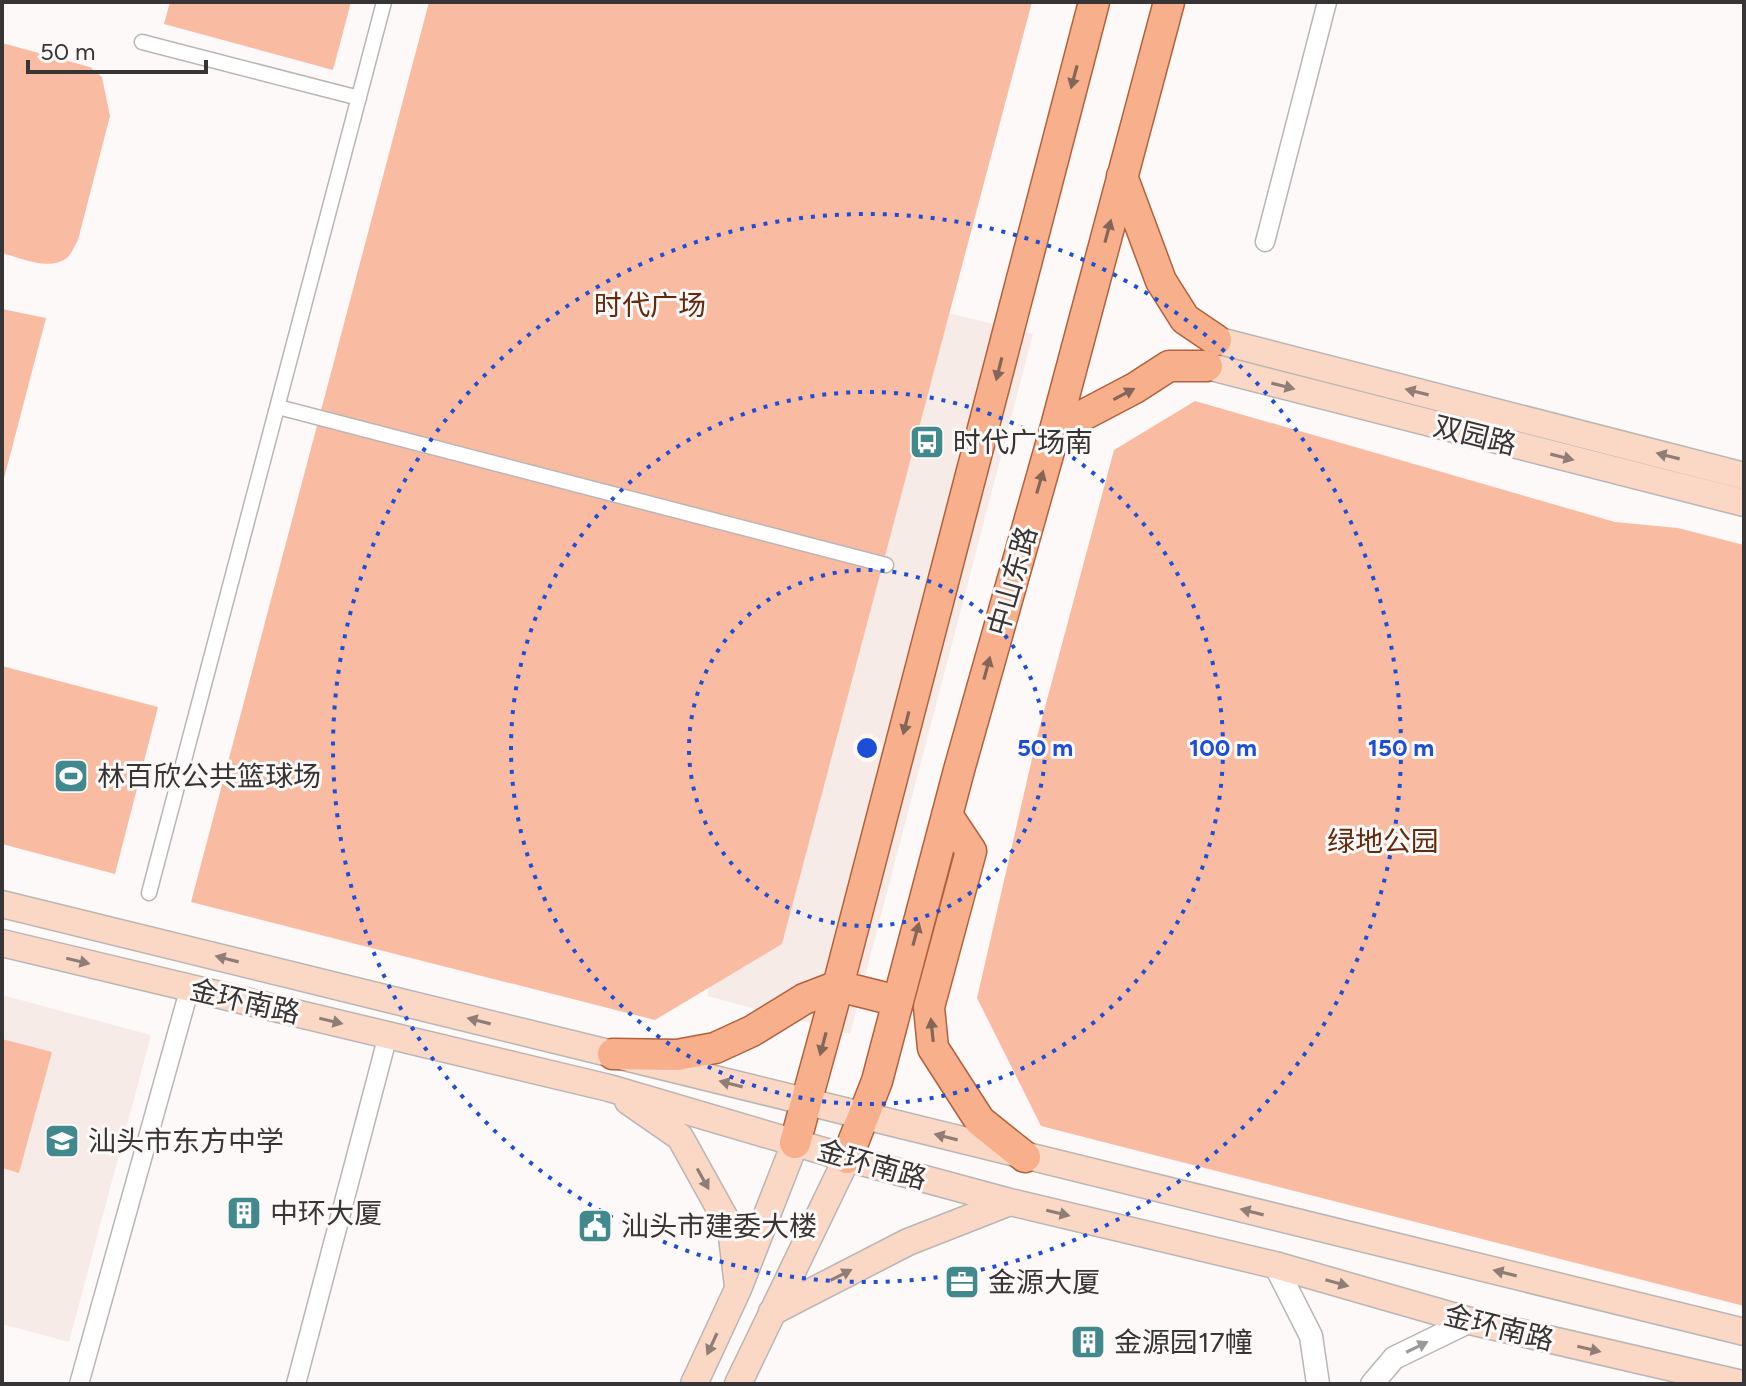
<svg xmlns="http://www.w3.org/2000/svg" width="1746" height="1386" font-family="Figtree,'Noto Sans SC',sans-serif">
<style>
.built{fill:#f7ebe7}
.green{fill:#f9bca3}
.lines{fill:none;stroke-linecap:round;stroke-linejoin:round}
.pedestrian-casing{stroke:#b9b6b4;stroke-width:17}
.minor-casing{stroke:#b9b6b4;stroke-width:21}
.tertiary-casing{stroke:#b9b6b4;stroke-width:25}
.secondary-casing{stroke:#b9b6b4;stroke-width:29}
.primary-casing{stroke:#b1613c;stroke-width:33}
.pedestrian{stroke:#fff;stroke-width:14}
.minor{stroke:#fff;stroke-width:18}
.tertiary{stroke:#fff;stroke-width:22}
.secondary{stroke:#fbd7c5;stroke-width:26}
.primary{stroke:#f7af8c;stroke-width:30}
.oneway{fill:#846658}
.oneway2{fill:#8f7e76}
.oneway3{fill:#9b9a9a}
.ring{fill:none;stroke:#1d4ed8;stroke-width:4;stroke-dasharray:4 8}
.labels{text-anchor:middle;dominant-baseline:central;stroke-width:6;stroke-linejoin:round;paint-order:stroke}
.park-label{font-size:28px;fill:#642a0d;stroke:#fdf9f8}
.street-label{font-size:28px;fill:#373535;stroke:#fdf9f8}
.poi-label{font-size:28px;fill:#373535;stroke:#fdf9f8;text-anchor:start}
.centre{fill:#1d4ed8;stroke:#fdf9f8;stroke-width:4}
.ring-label{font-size:24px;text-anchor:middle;font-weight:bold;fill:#1d4ed8;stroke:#fdf9f8;stroke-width:6;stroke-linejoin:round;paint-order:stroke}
</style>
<rect width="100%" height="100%" fill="#fdf9f8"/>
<path class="built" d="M886,297L1033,334L850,1034L707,996Z
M2,995L151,1035L69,1342L2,1324Z"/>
<path class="green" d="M170,2H351L333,70L164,24Z
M429,2H1032L782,944L655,1020L191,902Z
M2,43L90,67L102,77L110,116L78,240C75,245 72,253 68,257C50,272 21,258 2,253Z
M2,309L46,318L2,486Z
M1195,401L1615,522L1678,528L1744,545V1306L1041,1126L977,998L1037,737L1114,450Z
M2,666L158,707L115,874L2,844Z
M2,1039L52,1052L19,1173L2,1168Z"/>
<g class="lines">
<g class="pedestrian-casing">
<path id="pedestrian" d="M142,42L359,98
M278,407L886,565
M149,893L384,2"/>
</g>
<g class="minor-casing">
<path id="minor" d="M1265,242L1327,2
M79,1384L190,987
M296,1384L388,1035"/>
</g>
<g class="tertiary-casing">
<path id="tertiary" d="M1275,1265L1311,1336L1318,1384
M1372,1384L1394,1358L1470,1321"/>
</g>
<g class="secondary-casing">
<path id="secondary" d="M1216,340L1744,476
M1207,366L1744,503
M2,904L1744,1332
M2,943L609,1088L847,1158L1010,1202L1275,1265L1470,1321L1742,1384
M628,1101L680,1137L731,1229L738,1286
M772,1312L908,1242L1010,1202
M694,1384L738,1289L795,1143
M738,1384L847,1158"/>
</g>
<g class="primary-casing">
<path id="primary" d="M1122,176L1161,281L1185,319L1216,340
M1055,430L1135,388L1169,366H1207
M947,815L971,851L929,1007L933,1048L980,1121L1025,1157
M613,1054L677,1055L715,1048L752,1031L804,999L838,986L898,1001
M795,1143L838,986L1094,2
M847,1158L877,1081L959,770L1055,430L1169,2"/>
</g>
<use href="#pedestrian" class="pedestrian"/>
<use href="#minor" class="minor"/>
<use href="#tertiary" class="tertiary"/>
<use href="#secondary" class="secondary"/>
<use href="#primary" class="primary"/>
</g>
<defs><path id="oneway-solid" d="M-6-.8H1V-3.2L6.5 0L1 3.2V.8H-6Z" transform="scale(2)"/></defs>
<g class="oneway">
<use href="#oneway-solid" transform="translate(1074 77) rotate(105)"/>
<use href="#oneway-solid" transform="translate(1108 231) rotate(-75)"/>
<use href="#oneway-solid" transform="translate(999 369) rotate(104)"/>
<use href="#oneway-solid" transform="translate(1124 394) rotate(-28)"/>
<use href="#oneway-solid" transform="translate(1040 482) rotate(-74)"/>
<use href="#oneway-solid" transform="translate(987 668) rotate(-75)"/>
<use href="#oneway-solid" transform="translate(906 723) rotate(104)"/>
<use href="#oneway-solid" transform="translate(916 934) rotate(-75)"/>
<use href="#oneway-solid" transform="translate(932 1030) rotate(-96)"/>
<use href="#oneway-solid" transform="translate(823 1044) rotate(105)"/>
</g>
<g class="oneway2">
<use href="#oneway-solid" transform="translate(1283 386) rotate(14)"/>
<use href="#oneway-solid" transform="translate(1417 392) rotate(-166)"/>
<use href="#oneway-solid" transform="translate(1668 456) rotate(-166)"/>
<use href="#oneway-solid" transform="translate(1562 457) rotate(14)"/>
<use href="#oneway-solid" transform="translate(227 959) rotate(-166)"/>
<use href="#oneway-solid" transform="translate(78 961) rotate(13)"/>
<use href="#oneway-solid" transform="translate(331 1021) rotate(13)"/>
<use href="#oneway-solid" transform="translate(479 1021) rotate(-166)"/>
<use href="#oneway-solid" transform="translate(731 1084) rotate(-166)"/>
<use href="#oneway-solid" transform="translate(946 1137) rotate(-166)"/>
<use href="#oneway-solid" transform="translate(703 1179) rotate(61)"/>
<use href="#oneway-solid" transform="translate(1252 1212) rotate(-166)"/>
<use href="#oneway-solid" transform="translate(1058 1213) rotate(13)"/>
<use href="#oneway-solid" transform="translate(1505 1273) rotate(-166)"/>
<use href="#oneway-solid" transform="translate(841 1275) rotate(-27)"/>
<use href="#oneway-solid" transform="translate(1337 1283) rotate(16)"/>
<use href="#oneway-solid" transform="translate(712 1344) rotate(115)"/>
<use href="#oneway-solid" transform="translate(1589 1349) rotate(13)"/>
</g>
<use class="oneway3" href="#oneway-solid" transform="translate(1417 1347) rotate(-26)"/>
<g class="ring">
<circle cx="867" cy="748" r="178"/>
<circle cx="867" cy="748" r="356"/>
<circle cx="867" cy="748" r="534"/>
</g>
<defs>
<g id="bus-square" transform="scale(1.8)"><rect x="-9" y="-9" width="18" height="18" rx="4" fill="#41898c" stroke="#fdf9f8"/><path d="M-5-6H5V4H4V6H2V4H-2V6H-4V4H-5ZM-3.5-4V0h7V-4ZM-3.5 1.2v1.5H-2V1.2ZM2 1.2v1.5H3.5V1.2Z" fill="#fff"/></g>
<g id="stadium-square" transform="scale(1.8)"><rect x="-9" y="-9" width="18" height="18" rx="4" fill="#41898c" stroke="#fdf9f8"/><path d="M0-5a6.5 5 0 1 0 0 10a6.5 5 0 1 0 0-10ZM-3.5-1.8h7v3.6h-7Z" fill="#fff"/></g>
<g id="school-square" transform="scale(1.8)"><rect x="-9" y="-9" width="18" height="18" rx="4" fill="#41898c" stroke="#fdf9f8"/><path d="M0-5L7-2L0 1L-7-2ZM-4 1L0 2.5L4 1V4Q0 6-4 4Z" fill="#fff"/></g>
<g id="building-square" transform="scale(1.8)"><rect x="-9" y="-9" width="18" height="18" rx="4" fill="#41898c" stroke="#fdf9f8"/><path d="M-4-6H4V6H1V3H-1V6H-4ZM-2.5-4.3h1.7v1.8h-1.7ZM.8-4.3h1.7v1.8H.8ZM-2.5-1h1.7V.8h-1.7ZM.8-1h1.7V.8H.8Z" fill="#fff"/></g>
<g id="civic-square" transform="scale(1.8)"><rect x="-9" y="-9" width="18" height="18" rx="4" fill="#41898c" stroke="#fdf9f8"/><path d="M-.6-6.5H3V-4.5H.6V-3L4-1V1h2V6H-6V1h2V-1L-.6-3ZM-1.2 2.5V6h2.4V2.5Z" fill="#fff"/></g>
<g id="office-square" transform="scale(1.8)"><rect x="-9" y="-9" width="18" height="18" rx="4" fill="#41898c" stroke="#fdf9f8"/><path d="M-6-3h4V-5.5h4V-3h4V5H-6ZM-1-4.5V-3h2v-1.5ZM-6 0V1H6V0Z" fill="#fff"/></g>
</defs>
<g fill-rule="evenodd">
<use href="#bus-square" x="927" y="442"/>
<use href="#stadium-square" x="71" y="776"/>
<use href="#school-square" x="62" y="1141"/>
<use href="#building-square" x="244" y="1213"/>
<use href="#civic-square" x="595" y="1226"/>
<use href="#office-square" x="962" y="1282"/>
<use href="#building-square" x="1088" y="1342"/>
</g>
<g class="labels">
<g class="park-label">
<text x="650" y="305">时代广场</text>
<text x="1383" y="841">绿地公园</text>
</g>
<g class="street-label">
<text transform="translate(1475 435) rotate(14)">双园路</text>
<text transform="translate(1012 581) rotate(-74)">中山东路</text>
<text transform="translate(245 1001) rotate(13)">金环南路</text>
<text transform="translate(872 1164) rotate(16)">金环南路</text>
<text transform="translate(1499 1327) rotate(14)">金环南路</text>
</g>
<g class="poi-label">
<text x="953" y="442">时代广场南</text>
<text x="97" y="776">林百欣公共篮球场</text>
<text x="88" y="1141">汕头市东方中学</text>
<text x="270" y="1213">中环大厦</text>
<text x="621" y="1226">汕头市建委大楼</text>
<text x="988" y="1282">金源大厦</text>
<text x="1114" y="1342">金源园17幢</text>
</g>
</g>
<circle cx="867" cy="748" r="12" class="centre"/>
<g class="ring-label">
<text x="1045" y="756">50 m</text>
<text x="1223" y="756">100 m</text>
<text x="1401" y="756">150 m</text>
</g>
<rect width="1746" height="1386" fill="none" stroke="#373535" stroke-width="8"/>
<path d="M28 60v12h178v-12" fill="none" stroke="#373535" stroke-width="4"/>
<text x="40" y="60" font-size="24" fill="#373535" stroke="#fdf9f8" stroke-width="6" paint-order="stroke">50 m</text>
</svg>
